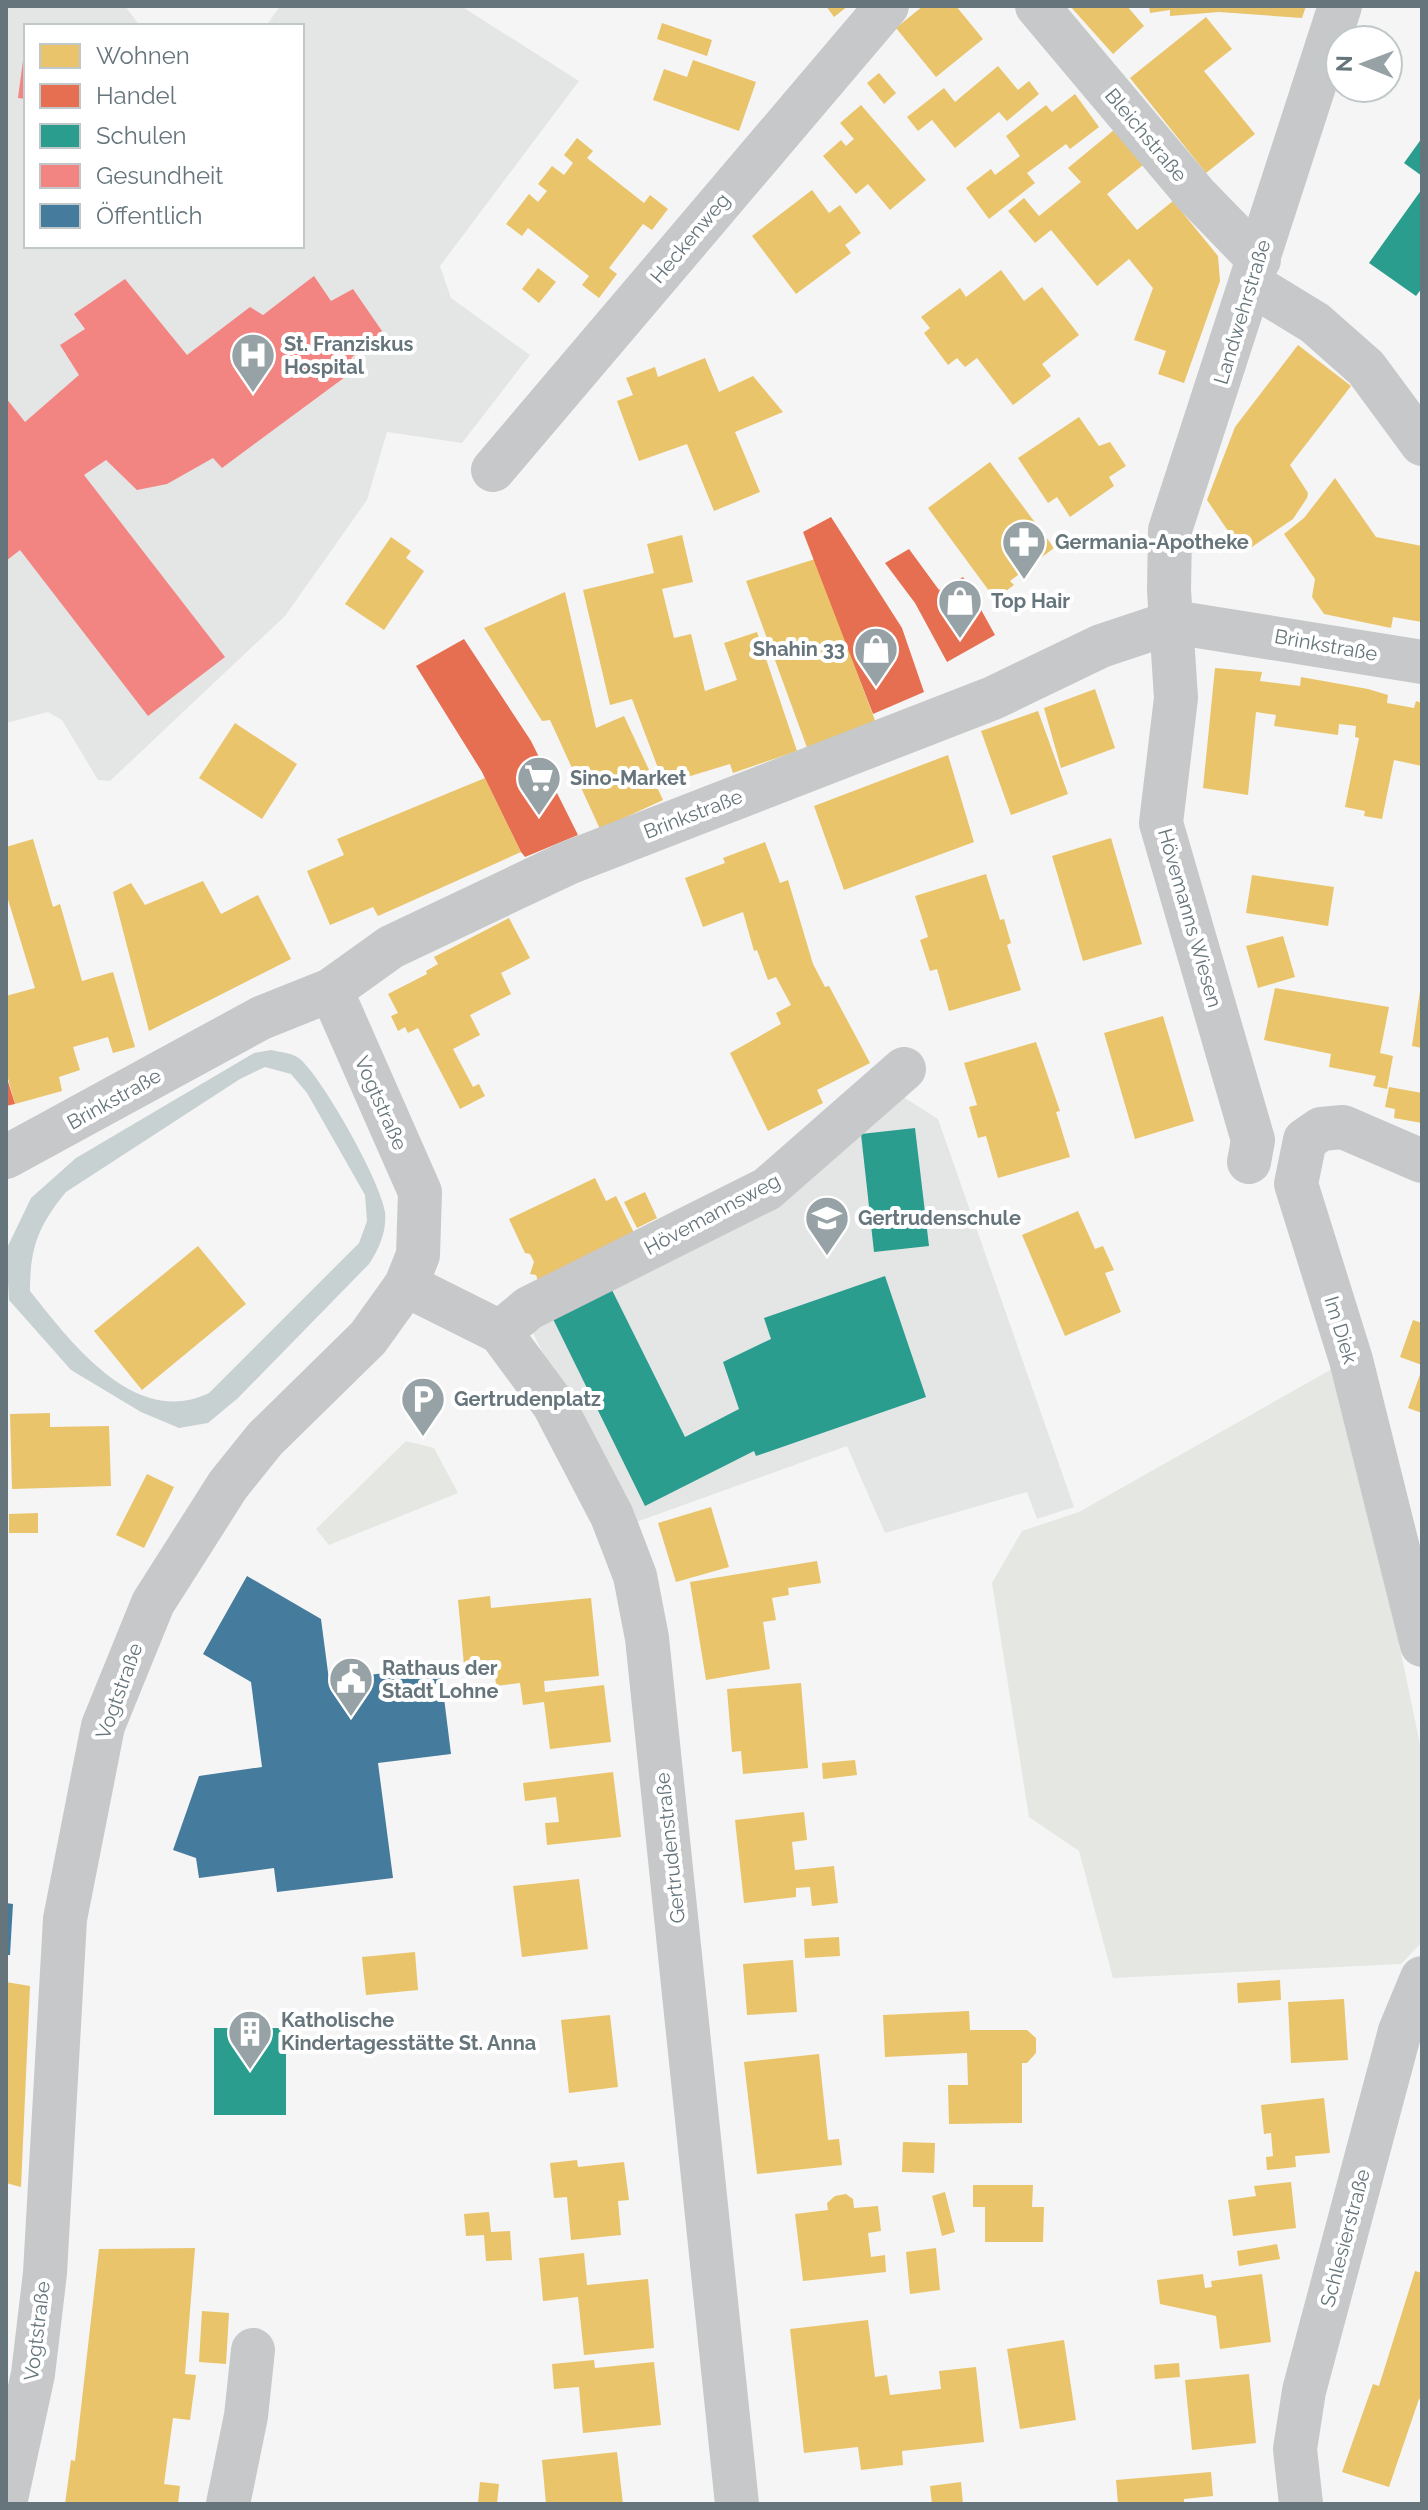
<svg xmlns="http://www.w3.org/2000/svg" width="1428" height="2510" font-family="Raleway,sans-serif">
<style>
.built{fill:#e4e6e5}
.green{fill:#e4e7e2}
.water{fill:#c8d1d1;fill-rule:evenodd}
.homes{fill:#e9c46a}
.shops{fill:#e76f51}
.schools{fill:#2a9d8f}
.health{fill:#f28482}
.public{fill:#457b9d}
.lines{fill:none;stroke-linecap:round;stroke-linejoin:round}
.minor{stroke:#c6c8c9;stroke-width:44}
.labels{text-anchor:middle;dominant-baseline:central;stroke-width:8;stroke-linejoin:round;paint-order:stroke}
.street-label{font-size:20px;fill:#65757b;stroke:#fff}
.poi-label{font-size:20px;font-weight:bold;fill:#65757b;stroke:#fff;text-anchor:start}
</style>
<rect width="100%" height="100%" fill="#f5f5f5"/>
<path class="built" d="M6,6H125L140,26H26V246H302V26H266L280,6H461L579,81L440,266L451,298L530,355L462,443L387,432L367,500L285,616L110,781L98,780L62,720L48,712L6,723Z
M902,1096L938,1119L1074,1507L1037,1519L1027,1492L885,1533L847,1446L628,1525L531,1329Z"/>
<path class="green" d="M1341,1364L1422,1754V1942L1401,1964L1113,1978L1079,1851L1029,1817L992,1583L1022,1531L1079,1512Z
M406,1441L434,1448L458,1493L329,1545L316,1529Z"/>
<path class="water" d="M271,1050C280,1052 293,1053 300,1059C323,1079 381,1182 385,1212C387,1231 379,1249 369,1264L238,1398L208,1423L179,1428L141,1412L71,1370L9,1300L6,1250L31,1198L76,1158L254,1053ZM265,1067L291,1074L307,1093L365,1195L367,1221L359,1243L209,1393C135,1429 71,1342 30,1291C30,1248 38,1226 66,1192L240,1079Z"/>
<path class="homes" d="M826,6H848L834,17Z
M923,6H956L983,39L936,77L896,28Z
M1070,6H1127L1144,26L1113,54Z
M1149,6H1306L1302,18L1219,12L1170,16V10L1150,13Z
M1206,17L1232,49L1204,71L1255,134L1206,173L1130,78Z
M662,23L712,40L707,56L657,39Z
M693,60L756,82L739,131L653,100L664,69L687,77Z
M998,66L1018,90L1029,81L1039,94L1007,121L999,112L955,148L932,120L918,131L907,117L944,88L955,102Z
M879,73L896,93L884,104L867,83Z
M1075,94L1099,127L1070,149L1066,144L1027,173L1035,183L989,219L966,188L991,169L995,175L1020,156L1006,136L1046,105L1052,112Z
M861,105L926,180L890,210L868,184L856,194L823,156L841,140L846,146L854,139L840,123Z
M1114,130L1143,165L1107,194L1137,230L1173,201L1218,256L1220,281L1184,383L1158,374L1166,351L1134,340L1153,288L1129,259L1097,286L1051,230L1035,243L1008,211L1024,198L1039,216L1081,182L1068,168Z
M577,138L593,151L587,158L644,203L650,195L668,209L652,230L643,224L609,268L617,274L599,298L582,285L589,276L528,228L522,236L506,224L529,194L538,202L547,191L538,184L552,166L564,175L573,163L564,155Z
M812,190L829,213L840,205L861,233L845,245L851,253L796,294L752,236Z
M538,268L556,282L539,303L522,289Z
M1001,270L1024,301L1042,287L1079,335L1042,364L1051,376L1013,405L977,358L965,367L957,358L948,365L924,333L930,328L921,317L960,288L966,297Z
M1298,345L1351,386L1290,465L1308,493L1307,498L1293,519L1243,553L1207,500L1235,427Z
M705,358L719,392L753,376L783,412L735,432L760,492L714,511L687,444L639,461L617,401L633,395L626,378L655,367L658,377Z
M1079,417L1099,446L1110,442L1126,466L1109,477L1114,486L1070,517L1057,497L1048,503L1018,458Z
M990,462L1054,548L1010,581L1014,585L995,599L928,508Z
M1335,478L1376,537L1422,546V622L1393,617L1391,628L1324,614L1312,597L1315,579L1284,534L1304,518Z
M682,535L693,582L662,589L674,638L691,634L705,691L737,680L724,643L757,632L797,751L733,773L730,764L664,784L632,699L610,705L583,590L654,573L647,544Z
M391,537L411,551L406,558L424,571L384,630L345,604Z
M815,559L877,726L809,753L746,581Z
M565,592L596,728L624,716L663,800L600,829L550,720L542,721L484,628Z
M1215,668L1262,672L1260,681L1300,686L1301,677L1368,689L1388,695L1387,703L1414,708L1416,701L1422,703V766L1394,760L1382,819L1364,816L1365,811L1345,807L1359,738L1355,737L1356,726L1339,724L1338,735L1274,726L1276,715L1256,712L1248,795L1203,788Z
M1095,689L1115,748L1061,768L1044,708Z
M1038,711L1068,794L1011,815L981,731Z
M235,723L297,764L262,819L199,778Z
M948,755L974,842L844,890L814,806Z
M485,778L521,852L378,916L373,907L330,925L307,871L344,855L337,839Z
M1111,838L1142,944L1083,961L1052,856Z
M33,839L53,907L60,904L82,981L113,972L135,1047L113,1053L108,1037L73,1047L80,1070L59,1077L62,1091L15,1104L6,1071V996L35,988L6,893V847Z
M765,842L780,883L788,880L813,964L825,987L829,986L870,1063L817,1090L823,1103L768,1131L730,1053L781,1024L776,1013L791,1005L776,977L768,980L757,950L754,951L743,912L703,927L685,878L725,863L723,858Z
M986,874L1000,920L1004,919L1011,943L1007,945L1021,990L949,1011L937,969L930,971L920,940L928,937L915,896Z
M1252,875L1334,887L1328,926L1246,913Z
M203,881L221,914L258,895L291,959L149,1031L113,892L131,883L145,905Z
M509,918L530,958L501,973L511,994L470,1015L480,1035L453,1049L473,1087L479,1084L485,1096L460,1109L418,1028L408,1033L405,1027L398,1031L391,1016L398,1013L388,994L427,974L426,971L438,964L434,957Z
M1283,936L1295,977L1258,988L1246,946Z
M1275,988L1389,1007L1380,1053L1393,1056L1387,1089L1373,1086L1376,1076L1329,1067L1331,1054L1264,1040Z
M1420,991H1422V1048L1412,1046Z
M1163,1016L1194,1121L1135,1139L1104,1033Z
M1036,1042L1060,1111L1056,1112L1070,1157L998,1178L986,1136L978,1138L969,1107L977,1105L964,1063Z
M1389,1087L1422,1093V1123L1394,1118L1395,1109L1385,1107Z
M595,1178L606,1201L616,1196L636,1237L539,1284L536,1275L530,1274L534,1262L530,1254L525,1253L509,1219Z
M645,1192L657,1218L637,1228L624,1202Z
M1078,1211L1095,1249L1103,1246L1114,1270L1105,1273L1121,1312L1065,1336L1022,1235Z
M198,1246L246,1304L142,1390L94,1331Z
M1413,1320L1422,1323V1365L1400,1357Z
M1422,1369V1413L1408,1408Z
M50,1413V1427L109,1426L111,1486L12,1489L10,1414Z
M147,1474L174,1487L144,1548L116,1535Z
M711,1507L729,1567L676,1582L658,1523Z
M38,1513V1533H9V1514Z
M817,1561L821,1583L788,1588L789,1595L772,1598L776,1620L763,1622L770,1669L706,1680L690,1582Z
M490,1596L491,1608L591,1598L599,1676L544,1681L545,1692L604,1685L611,1742L550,1749L544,1702L523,1705L520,1683L496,1686L494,1662L464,1665L458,1600Z
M801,1683L808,1768L743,1774L741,1751L732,1752L727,1689Z
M855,1760L857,1775L823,1779L822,1763Z
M613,1772L621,1837L547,1845L545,1823L559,1822L556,1797L525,1801L523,1783Z
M804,1812L807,1840L792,1842L795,1870L834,1866L838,1903L812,1906L810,1887L796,1888V1897L744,1903L735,1820Z
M579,1879L588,1949L522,1957L513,1886Z
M839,1937L840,1956L805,1958L804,1939Z
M415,1952L418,1990L366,1995L362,1957Z
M793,1960L797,2012L747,2015L743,1964Z
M1280,1980L1281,2000L1238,2003L1237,1983Z
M6,1982L30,1986L21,2187L6,2183Z
M1344,1999L1348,2060L1291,2063L1288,2002Z
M969,2011L970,2030H1027L1036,2038V2053L1027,2063H1022V2123L949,2124L948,2085H968L967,2053L885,2057L883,2015Z
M610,2015L618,2087L569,2093L561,2020Z
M819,2054L828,2140L839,2139L842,2165L757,2174L744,2062Z
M1324,2098L1330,2153L1295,2156L1296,2167L1267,2170L1266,2157L1273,2156L1271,2133L1264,2134L1261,2105Z
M903,2142L935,2143L934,2173L902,2172Z
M577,2160L578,2167L624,2162L629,2200L618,2201L621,2235L571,2240L567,2197L554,2198L550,2163Z
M1291,2182L1296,2228L1233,2236L1228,2200L1256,2196L1254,2186Z
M973,2185H1033L1032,2207H1044L1043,2242H985V2207H973Z
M945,2192L955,2232L942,2236L932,2196Z
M846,2194L853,2199L854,2208L878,2206L881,2231L868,2233L871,2257L885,2255L886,2272L803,2281L795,2214L828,2210L827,2203L835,2196Z
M489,2212L491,2232L510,2231L512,2260L486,2261L484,2235L466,2236L464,2214Z
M1277,2244L1280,2259L1239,2266L1237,2251Z
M195,2248L185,2374L196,2375L190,2420L173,2418L164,2484L180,2486L178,2504H65L71,2460L75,2461L99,2249Z
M936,2248L940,2290L910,2294L906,2252Z
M584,2253L587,2285L648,2279L654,2348L584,2355L578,2297L543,2301L539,2258Z
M1415,2271L1422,2273V2400L1419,2399L1389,2487L1342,2472L1373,2384L1379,2386Z
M1203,2274L1205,2288L1212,2287L1211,2281L1262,2274L1271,2342L1220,2349L1216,2316L1160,2304L1157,2280Z
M202,2311L229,2313L226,2364L199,2362Z
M868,2320L875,2377L887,2375L890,2395L941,2389L939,2371L976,2367L984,2442L902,2451L903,2465L861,2470L858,2447L804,2453L790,2329Z
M1064,2340L1076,2420L1020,2429L1007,2349Z
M594,2360L595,2368L654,2362L661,2425L583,2433L579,2387L554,2389L552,2364Z
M1179,2363L1180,2377L1155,2379L1154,2365Z
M1249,2374L1256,2443L1192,2450L1185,2380Z
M617,2452L623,2504H546L542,2460Z
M1211,2472L1213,2496L1184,2499V2504H1118L1116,2480Z
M480,2482L499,2484L497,2504H478Z
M961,2482L963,2504H932L930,2486Z"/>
<path class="shops" d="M831,517L902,628L924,692L873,714L803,532Z
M909,549L939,590L963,577L995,635L947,662L915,603L885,563Z
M464,639L531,741L578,835L525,857L521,852L482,772L416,666Z
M6,1075L15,1104L6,1106Z"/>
<path class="schools" d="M1422,138V176L1404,163Z
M1422,189V288L1416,296L1369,263Z
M915,1128L929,1246L874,1252L861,1134Z
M885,1276L926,1397L756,1456L754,1451L645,1506L553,1319L612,1290L685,1437L739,1409L723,1362L771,1339L764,1318Z
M214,2028H286V2115H214Z"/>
<path class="health" d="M24,53H26V99L18,98Z
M314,276L331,301L353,289L382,331L351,358L360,366L222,468L213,458L167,484L137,490L106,460L84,475L225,657L148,716L20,550L6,561V398L25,422L79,375L60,345L85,329L74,314L125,279L187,355L250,307L263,315Z"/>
<path class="public" d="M247,1576L321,1619L329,1680L440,1666L451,1754L378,1763L393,1878L277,1892L274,1868L199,1878L196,1858L173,1850L199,1776L262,1767L251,1682L203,1654Z
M6,1903L13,1904L10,1955H6Z"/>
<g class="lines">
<path class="minor" d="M1037,6L1195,194L1259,260
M1251,284L1315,323L1366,368L1422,444
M493,470L887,6
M6,1157L261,1018L331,990L391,947L568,863L993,698L1101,646L1173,622L1422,662
M1422,1161L1343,1127L1321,1129L1305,1140L1296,1184L1351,1360L1422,1645
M1249,1162L1253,1140L1161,823L1176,698L1169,590L1170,530L1340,6
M406,1285L500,1332L554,1405L612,1516L635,1576L647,1638L737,2504
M500,1332L529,1308L767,1189L904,1069
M6,2499L33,2374L45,2273L65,1919L103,1726L153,1603L228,1485L265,1439L368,1338L406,1285L418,1255L420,1192L331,990
M228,2504L246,2416L253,2350
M1301,2504L1295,2449L1304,2391L1400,2031L1422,1978"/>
</g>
<defs>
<g id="hospital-pin" transform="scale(2.3)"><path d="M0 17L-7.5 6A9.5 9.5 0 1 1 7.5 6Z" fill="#97a2a6" stroke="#fff"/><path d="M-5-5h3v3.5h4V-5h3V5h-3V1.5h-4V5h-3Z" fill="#fff"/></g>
<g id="pharmacy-pin" transform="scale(2.3)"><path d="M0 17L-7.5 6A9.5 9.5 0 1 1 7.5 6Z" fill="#97a2a6" stroke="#fff"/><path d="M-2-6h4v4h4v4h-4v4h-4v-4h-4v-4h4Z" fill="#fff"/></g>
<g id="shop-pin" transform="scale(2.3)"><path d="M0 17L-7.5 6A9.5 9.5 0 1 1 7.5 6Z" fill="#97a2a6" stroke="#fff"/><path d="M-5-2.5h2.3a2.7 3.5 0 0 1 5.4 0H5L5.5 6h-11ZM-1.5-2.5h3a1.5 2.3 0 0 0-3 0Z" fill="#fff"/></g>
<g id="supermarket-pin" transform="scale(2.3)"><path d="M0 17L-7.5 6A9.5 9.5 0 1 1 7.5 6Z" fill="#97a2a6" stroke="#fff"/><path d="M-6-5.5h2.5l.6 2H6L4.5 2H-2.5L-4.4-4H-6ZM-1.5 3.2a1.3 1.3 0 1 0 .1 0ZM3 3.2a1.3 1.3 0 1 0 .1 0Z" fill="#fff"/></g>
<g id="school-pin" transform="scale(2.3)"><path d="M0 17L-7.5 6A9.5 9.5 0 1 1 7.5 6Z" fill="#97a2a6" stroke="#fff"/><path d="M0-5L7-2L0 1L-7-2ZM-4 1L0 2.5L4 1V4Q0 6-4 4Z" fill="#fff"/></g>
<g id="parking-pin" transform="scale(2.3)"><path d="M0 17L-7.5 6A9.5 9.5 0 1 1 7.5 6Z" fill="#97a2a6" stroke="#fff"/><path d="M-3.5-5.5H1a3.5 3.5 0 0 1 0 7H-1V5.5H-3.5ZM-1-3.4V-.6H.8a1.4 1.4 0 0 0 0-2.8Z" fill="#fff"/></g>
<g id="civic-pin" transform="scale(2.3)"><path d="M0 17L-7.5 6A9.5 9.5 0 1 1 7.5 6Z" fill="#97a2a6" stroke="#fff"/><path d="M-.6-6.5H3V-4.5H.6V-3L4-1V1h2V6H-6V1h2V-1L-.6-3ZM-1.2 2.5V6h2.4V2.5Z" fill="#fff"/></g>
<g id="building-pin" transform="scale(2.3)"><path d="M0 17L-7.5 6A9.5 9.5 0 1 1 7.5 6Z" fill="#97a2a6" stroke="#fff"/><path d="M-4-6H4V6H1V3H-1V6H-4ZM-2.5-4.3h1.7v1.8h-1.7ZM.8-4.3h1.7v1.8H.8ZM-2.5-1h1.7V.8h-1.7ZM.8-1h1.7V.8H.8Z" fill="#fff"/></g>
</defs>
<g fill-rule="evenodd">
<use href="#hospital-pin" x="253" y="355"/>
<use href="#pharmacy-pin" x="1024" y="542"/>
<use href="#shop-pin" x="960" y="601"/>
<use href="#shop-pin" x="876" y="649"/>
<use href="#supermarket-pin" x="539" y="778"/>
<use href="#school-pin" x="827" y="1218"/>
<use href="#parking-pin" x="423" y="1399"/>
<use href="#civic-pin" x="351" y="1679"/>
<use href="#building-pin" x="250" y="2032"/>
</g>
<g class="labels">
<g class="street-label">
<text transform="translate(1146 135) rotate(50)">Bleichstraße</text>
<text transform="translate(690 238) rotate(-50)">Heckenweg</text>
<text transform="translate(1242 312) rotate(-73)">Landwehrstraße</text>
<text transform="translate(1326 645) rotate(10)">Brinkstraße</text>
<text transform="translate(693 814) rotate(-21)">Brinkstraße</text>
<text transform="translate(1190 918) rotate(74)">Hövemanns Wiesen</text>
<text transform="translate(114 1099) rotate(-29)">Brinkstraße</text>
<text transform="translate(381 1103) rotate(66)">Vogtstraße</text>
<text transform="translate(712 1214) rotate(-28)">Hövemannsweg</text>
<text transform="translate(1341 1330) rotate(73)">Im Diek</text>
<text transform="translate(119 1691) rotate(-70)">Vogtstraße</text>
<text transform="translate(670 1848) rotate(-96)">Gertrudenstraße</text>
<text transform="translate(1345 2238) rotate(-75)">Schlesierstraße</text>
<text transform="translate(37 2331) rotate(-83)">Vogtstraße</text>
</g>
<g class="poi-label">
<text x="284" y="344">St. Franziskus<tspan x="284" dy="23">Hospital</tspan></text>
<text x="1055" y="542">Germania-Apotheke</text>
<text x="991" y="601">Top Hair</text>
<text x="845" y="649" text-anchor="end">Shahin 33</text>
<text x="570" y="778">Sino-Market</text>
<text x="858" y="1218">Gertrudenschule</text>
<text x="454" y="1399">Gertrudenplatz</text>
<text x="382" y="1668">Rathaus der<tspan x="382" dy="23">Stadt Lohne</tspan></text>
<text x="281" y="2020">Katholische<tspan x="281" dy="23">Kindertagesstätte St. Anna</tspan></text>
</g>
</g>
<rect width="1428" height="2510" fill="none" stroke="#65757b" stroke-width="16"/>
<rect x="24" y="24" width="280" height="224" fill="#ffffff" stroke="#c1c8ca" stroke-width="2"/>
<rect x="40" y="44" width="40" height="24" fill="#e9c46a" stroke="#c1c8ca" stroke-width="2"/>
<text x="96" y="64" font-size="24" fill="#65757b">Wohnen</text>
<rect x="40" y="84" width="40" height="24" fill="#e76f51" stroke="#c1c8ca" stroke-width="2"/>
<text x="96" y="104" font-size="24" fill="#65757b">Handel</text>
<rect x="40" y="124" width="40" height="24" fill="#2a9d8f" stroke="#c1c8ca" stroke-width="2"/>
<text x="96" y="144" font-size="24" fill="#65757b">Schulen</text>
<rect x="40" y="164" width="40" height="24" fill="#f28482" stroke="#c1c8ca" stroke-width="2"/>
<text x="96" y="184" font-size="24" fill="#65757b">Gesundheit</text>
<rect x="40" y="204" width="40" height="24" fill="#457b9d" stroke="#c1c8ca" stroke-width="2"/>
<text x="96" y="224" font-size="24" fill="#65757b">Öffentlich</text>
<g transform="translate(1364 64) rotate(271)"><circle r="38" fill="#ffffff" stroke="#c1c8ca" stroke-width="2"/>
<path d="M0-6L14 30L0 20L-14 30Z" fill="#97a2a6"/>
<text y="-12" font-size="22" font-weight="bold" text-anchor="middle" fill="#65757b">N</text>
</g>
</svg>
